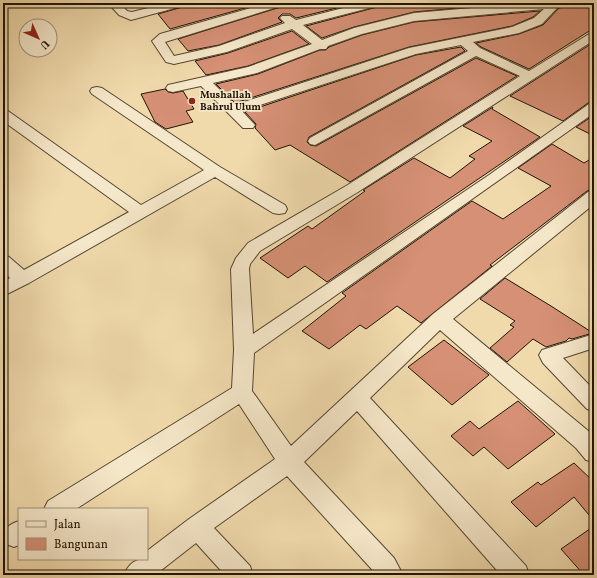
<svg xmlns="http://www.w3.org/2000/svg" width="597" height="578" font-family="Vollkorn,serif">
<style>
.building{fill:#d69075;stroke:#201406}
.lines{fill:none;stroke-linecap:round;stroke-linejoin:round}
.minor-casing{stroke:#544630;stroke-width:2}
.minor{fill:#f5e7c9;fill-rule:evenodd}
.poi-dot{fill:#8f2418;stroke:#f5e7c9;stroke-width:1.5}
.labels{text-anchor:middle;dominant-baseline:central;stroke-width:3.5;stroke-linejoin:round;paint-order:stroke}
.far-poi-label{font-size:10px;font-weight:bold;fill:#201406;stroke:#f5e7c9;text-anchor:start}
</style>
<rect width="100%" height="100%" fill="#f0daac"/>
<filter id="stains"><feTurbulence type="fractalNoise" baseFrequency=".005" numOctaves="4"/><feColorMatrix values="0 0 0 0 .2 0 0 0 0 .09 0 0 0 0 .02 0 0 0 .5 -.17"/></filter>
<radialGradient id="worn" r=".72"><stop offset=".6" stop-color="#630" stop-opacity="0"/><stop offset="1" stop-color="#630" stop-opacity=".3"/></radialGradient>
<path class="building" d="M190,3H263L170,29L158,14L186,6Z
M288,3H357L296,18L290,14H282L278,18L282,22L219,45L188,51L178,39L284,6Z
M384,3H513L414,12L354,27L322,38L306,26L381,6Z
M576,3H594V28L529,69L481,47L476,43L519,34L543,25L559,8L572,6Z
M540,11L533,17L512,26L409,47L235,103L216,84L258,74L320,50H326L329,47L362,35L414,22Z
M292,31L309,44L248,66L206,75L195,61L228,53Z
M594,42V102L588,103L563,121L510,96Z
M461,47L465,51L309,137L307,142L310,145L316,146L476,58L517,76L350,182L290,145L275,150L255,128L256,124L245,112L416,55Z
M165,89L168,92L173,93L183,91L194,109L186,111L193,122L166,129L155,122L141,94Z
M493,107L492,109L540,137L327,282L305,266L288,278L260,258L308,226L312,229L365,191L363,190L414,158L450,178L475,159L469,156L492,141L463,126Z
M594,115V136L576,127Z
M552,144L584,163L594,157V188L587,191L490,265L492,266L421,323L397,306L366,329L360,325L329,349L302,331L346,296L342,293L472,201L503,219L551,186L518,168Z
M505,278L551,306L593,333L572,339L569,338L566,341L546,347L533,339L507,362L490,348L514,327L510,325L515,321L480,299Z
M444,340L489,375L452,405L408,367Z
M518,401L555,434L508,469L484,447L473,456L451,436L470,421L479,429Z
M574,463L594,482V521L574,497L536,527L511,502L538,482L541,485Z
M594,526V568L584,575L561,549Z"/>
<g class="lines">
<g class="minor-casing">
<path id="minor" d="M108,3H120L127,11L132,12L168,3H188L186,5L131,20L119,15Z
M268,3H286L284,5L165,42L174,56L219,46L285,23L280,18L282,16H290L296,20L363,3H383L381,5L303,25L322,40L354,28L414,13L530,3H574L572,5L558,7L542,24L519,33L473,42L480,48L529,71L594,31V40L358,192L260,251L250,264L249,269L253,334L489,175L589,104L594,103V113L254,353L252,391L291,446L433,314L588,192L594,191V204L453,319L592,434L594,437V462L586,460L576,448L440,330L370,398L526,566L529,575H501L357,411L304,462L394,558L403,575H377L287,476L214,528L250,566L253,575H225L196,543L155,575H124C129,563 135,559 147,559V551L189,519L275,459L239,404L76,509H44L48,501L232,388L234,350L231,269L236,258L248,243L346,186L520,76L476,56L315,145L310,144L308,141L310,138L468,51L461,45L416,54L242,111L255,125L253,128H243L201,86L173,92L168,91L166,88L168,85L248,67L312,44L292,29L227,52L174,64L166,62L152,41L160,34ZM544,9L534,18L512,27L409,48L235,105L213,83L257,73L320,49H326L328,46L362,34L414,21Z
M97,87L102,88L220,167L285,205L287,209L285,213L279,214L273,213L215,177L29,283L3,296V282L10,278L3,271V255L9,257L24,270L129,212L3,121V110L8,111L141,205L204,170L92,94L90,91L92,88Z
M594,334V348L563,358L594,390V411L587,409L543,363L539,355L542,350Z
M19,521V545L14,547L6,544C0,531 7,525 19,521Z"/>
</g>
<use href="#minor" class="minor"/>
</g>
<circle class="poi-dot" cx="192" cy="101" r="4"/>
<g class="labels">
<g class="far-poi-label">
<text x="200" y="95">Mushallah<tspan x="200" dy="12">Bahrul Ulum</tspan></text>
</g>
</g>
<rect width="597" height="578" fill="none" stroke="#f0daac" stroke-width="16"/>
<rect x="4" y="4" width="589" height="570" fill="none" stroke="#201406" stroke-width="2"/>
<rect x="8" y="8" width="581" height="562" fill="none" stroke="#201406"/>
<rect x="18" y="508" width="130" height="52" fill="#f5e7c9" stroke="#a0937b"/>
<rect x="26" y="521" width="20" height="6" fill="#f5e7c9" stroke="#a0937b"/>
<text x="54" y="528" font-size="12" fill="#201406">Jalan</text>
<rect x="26" y="538" width="20" height="12" fill="#d69075" stroke="#a0937b"/>
<text x="54" y="548" font-size="12" fill="#201406">Bangunan</text>
<g transform="translate(38 38) rotate(135)"><circle r="19" fill="#f5e7c9" stroke="#a0937b"/>
<path d="M0-3L7 15L0 10L-7 15Z" fill="#8f2418"/>
<text y="-6" font-size="11" font-weight="bold" text-anchor="middle" fill="#201406">U</text>
</g>
<rect width="100%" height="100%" filter="url(#stains)"/>
<rect width="100%" height="100%" fill="url(#worn)"/>
</svg>
